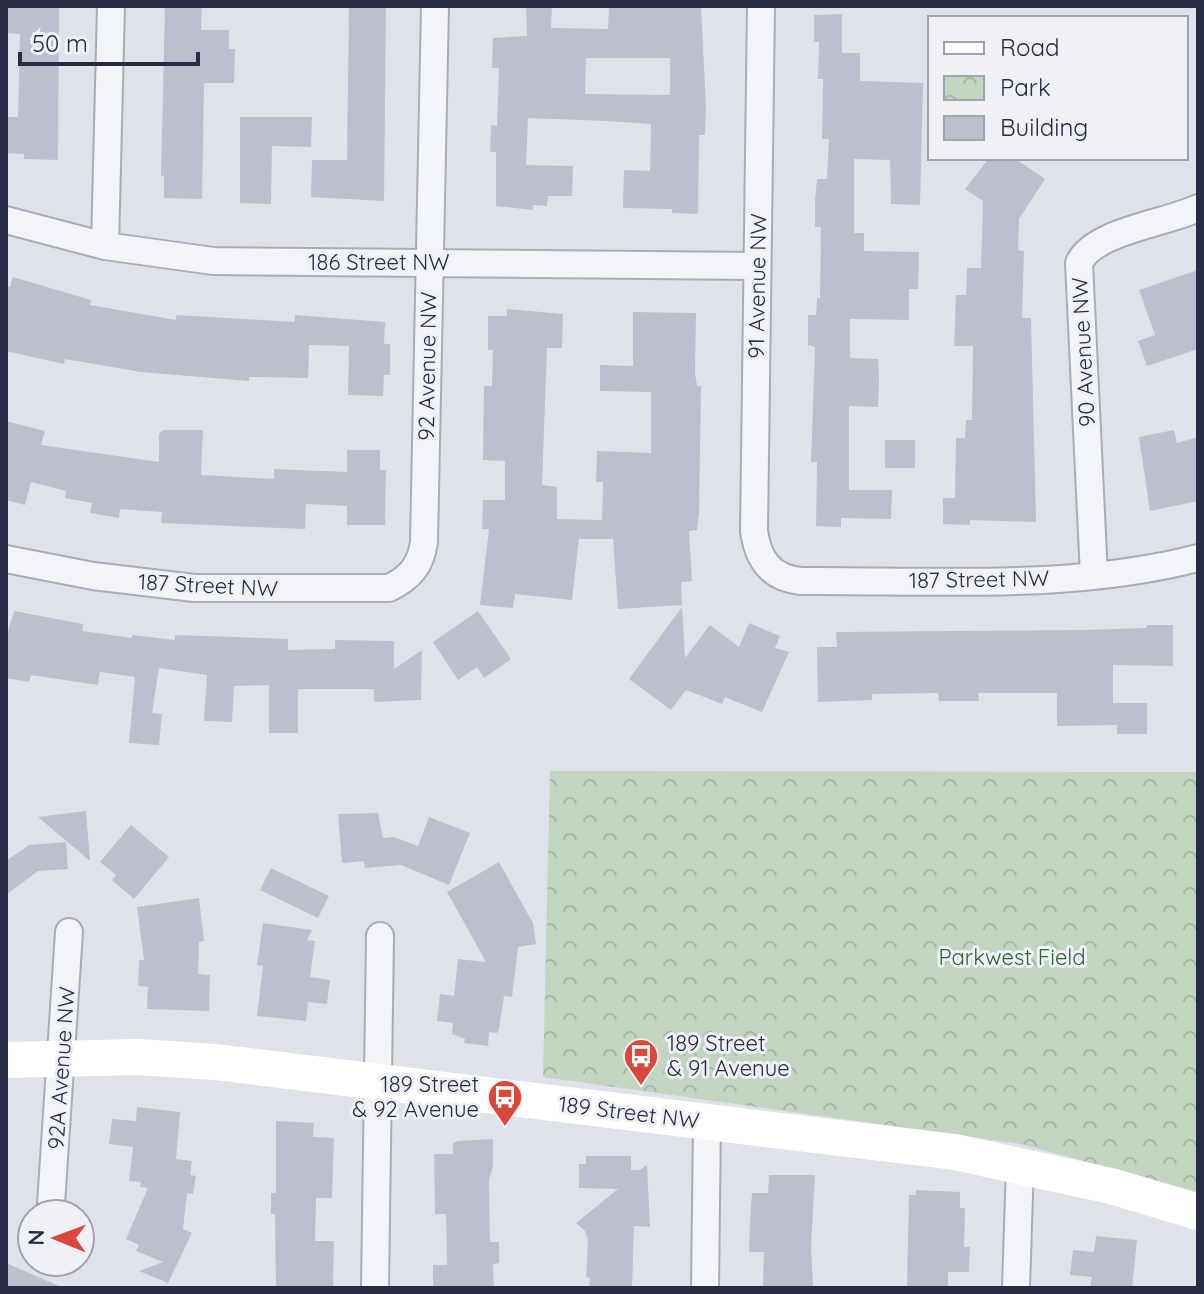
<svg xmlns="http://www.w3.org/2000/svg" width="1204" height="1294" font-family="Quicksand,sans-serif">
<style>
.park{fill:url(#park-crowns)}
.building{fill:#bdbfce;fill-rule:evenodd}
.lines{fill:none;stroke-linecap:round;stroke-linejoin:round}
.street-casing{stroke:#a8abb8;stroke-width:30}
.street{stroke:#f3f4f8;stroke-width:26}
.secondary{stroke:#fff;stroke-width:36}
.labels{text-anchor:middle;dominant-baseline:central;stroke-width:6;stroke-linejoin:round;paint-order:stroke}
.street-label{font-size:22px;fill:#272b43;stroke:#f0f1f7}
.park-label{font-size:22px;fill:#336035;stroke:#f0f1f7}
.poi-label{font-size:22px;fill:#272b43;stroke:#f0f1f7;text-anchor:start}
</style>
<defs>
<pattern id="park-crowns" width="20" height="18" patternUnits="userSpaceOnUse" patternTransform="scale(2)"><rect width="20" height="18" fill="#c1d5c0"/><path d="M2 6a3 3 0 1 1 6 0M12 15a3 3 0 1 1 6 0" fill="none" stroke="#a6b7a6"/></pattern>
</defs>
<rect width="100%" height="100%" fill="#e0e2ea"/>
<path class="park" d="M550,771L1198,772V1192L1021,1144L543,1077Z"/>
<path class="building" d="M6,6H59L58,160L24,159V154L6,153V117H18L20,34L6,33Z
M165,6H202L201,30H229V49H235L234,83H204L202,199L164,198V176H161Z
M349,6H386L384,201L311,197L312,160H347Z
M526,6H552L551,28L608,29L609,6H701L706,107L705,135H699L698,214L672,213V209L623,208L624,170L650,171L651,124L607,121L528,118L526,165L573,166L572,196H548L547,206L533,205V210L496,206V152H490L491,125L497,126L499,68H492L493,38L527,36ZM586,58H670V95L585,94Z
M842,14V53H860V81L923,83L920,205L891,204L890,160L854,159V233H864V251L919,252L918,289H909V320L850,319V358L878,359L879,380L878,407L849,406V490H892L891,519L841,518V527L816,526L817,462H811L815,347L808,345V315H816L817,298H820L821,227H815V200L817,179H827L829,139H822L823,79H818L819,42H814V15Z
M240,117H312L311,147L272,146L271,204L240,203Z
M989,158H1014L1045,179L1019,219L1018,250L1024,251L1022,318H1031L1036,522L970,520V525L943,524V498H955L956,438H965L966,420H972L973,346H954L956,295H966L967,268H981L983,201L965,189Z
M1198,270V349L1147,366L1138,341L1155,335L1139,290Z
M13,277L91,300L90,305L176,320V315L295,322V315L385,322L384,344H390V375H384L383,396L348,395L349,346L309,345L308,378L249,377V381L141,372L65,359L64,364L6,351V286L10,287Z
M507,309L563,314L562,348H547L542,485L557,487V519L602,520L603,482H596L597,451L651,453V392L600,391V365L633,366V312L696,313L695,373L697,386H701L699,513L697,530L689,531L692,581L681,582L682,605L618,609L613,539H579L572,600L515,594L513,608L480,605L489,529H482L483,500H505V461L483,460L484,386H492L493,350H488V316H507Z
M6,421L45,431L41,445L159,462V434L163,430H203L201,475L274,479V469L347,472V450H380V470H386L385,525H347V506L306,504L305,529L161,523L162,512L120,509L119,518L90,513L92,503L65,498L66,491L31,482L25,505L6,500Z
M1174,430L1177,443L1198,437V501L1150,511L1139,437Z
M885,440H915V468H885Z
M682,607L685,658L710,625L739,647L749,623L780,636L775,648L789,652L762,712L725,697L722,704L686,690L671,710L629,679Z
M14,611L83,624L82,631L132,638V635L175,640V635L288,639V650L335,649V640L394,641V669L422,650L421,700L374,702V689H298V733H269V685L234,686L232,722L204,721L207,675L159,668L152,713L162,714L159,745L129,743L135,677L100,672L98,685L31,675L29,682L6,678V639Z
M478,611L511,659L484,678L477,667L458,680L433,642Z
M1147,625H1173V666L1113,665V703H1147V734H1117V725L1057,726V693H978L979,701H939L938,693L872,694V700L818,702L817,647H837L836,632L1082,630L1146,628Z
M86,811L90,861L38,817Z
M378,813L383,838L394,837L418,846L429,817L470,833L449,885L401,865L365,868L364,861L342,863L338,814Z
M131,825L169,857L134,899L112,880L116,875L100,862Z
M66,842L68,869L38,871L6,895V861L29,845Z
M499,862L533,923L536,944L518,947L512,997L504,996L499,1029L497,1033L489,1032L488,1046L464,1043L465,1039L452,1034L453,1023L437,1021L440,994L454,996L458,959L486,962L447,892Z
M271,868L329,896L318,918L260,890Z
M199,898L204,941L199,942L198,974L210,975L209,1011L147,1009L148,987L138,986L139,960H144L137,907Z
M263,923L312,930L307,940L315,941L310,977L330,980L327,1004L308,1002L306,1021L257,1016L263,966L257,965Z
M137,1107L180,1112L176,1159L192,1161L190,1175L196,1176L193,1194L187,1193L183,1229L192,1233L168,1283L139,1271L163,1262L136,1251L139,1245L126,1239L148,1188L140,1187L141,1182L129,1181L133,1147L109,1144L112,1119L136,1121Z
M276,1121L314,1123L313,1137L334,1138L332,1198H316L315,1241H334L333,1288H276L275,1214H271V1193H276Z
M493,1139V1166L489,1181L490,1242H499V1263L493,1264L494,1288H433V1265H447L446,1214H435L434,1154H453V1143L458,1141Z
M586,1156H631V1170H640L647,1165L650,1227L634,1226L632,1288H589L590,1278L586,1277L588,1241L585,1231L576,1223L618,1189L579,1188V1164H586Z
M769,1175H815L811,1246L813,1288H763L764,1252H749L750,1223L752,1193H768Z
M916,1190L960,1192V1208H965L964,1247H970L969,1272H948V1288L907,1287L909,1195H916Z
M1096,1236L1137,1240L1132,1288H1090L1092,1277L1070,1275L1073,1250L1094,1252Z
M6,1263L64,1288H6Z"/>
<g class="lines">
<g class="street-casing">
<path id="street" d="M761,6L754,531C758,560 771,578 801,581C932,580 1070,591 1198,558
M6,220L105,246L213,261L757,266
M105,246L111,6
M6,559L93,576L194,588H389C410,578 421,565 424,542L435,6
M1094,576L1079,263C1094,231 1164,224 1198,208
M51,1204L69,932
M375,1288L380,936
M705,1288L707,1122
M1016,1288L1020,1164"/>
</g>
<use href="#street" class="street"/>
<path class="secondary" d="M6,1060L138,1057L215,1062L955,1152L1111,1186L1198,1212"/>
</g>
<defs>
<g id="bus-pin" transform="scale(1.8)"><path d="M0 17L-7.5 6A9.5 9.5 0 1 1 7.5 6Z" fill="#d9483b" stroke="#f0f1f7"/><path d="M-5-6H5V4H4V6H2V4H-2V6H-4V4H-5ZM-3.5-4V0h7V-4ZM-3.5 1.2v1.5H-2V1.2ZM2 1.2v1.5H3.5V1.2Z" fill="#fff"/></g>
</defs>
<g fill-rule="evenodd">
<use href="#bus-pin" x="641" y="1056"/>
<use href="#bus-pin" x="505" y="1097"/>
</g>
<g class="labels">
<g class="street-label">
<text x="379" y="262">186 Street NW</text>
<text transform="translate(757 286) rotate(-89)">91 Avenue NW</text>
<text transform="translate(1083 352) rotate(-93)">90 Avenue NW</text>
<text transform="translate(427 366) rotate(-89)">92 Avenue NW</text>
<text transform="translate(979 579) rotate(-1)">187 Street NW</text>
<text transform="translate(208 585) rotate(3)">187 Street NW</text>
<text transform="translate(61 1068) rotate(-86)">92A Avenue NW</text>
<text transform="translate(629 1112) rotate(7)">189 Street NW</text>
</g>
<g class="park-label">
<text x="1012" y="957">Parkwest Field</text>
</g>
<g class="poi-label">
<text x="667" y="1043">189 Street<tspan x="667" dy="25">&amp; 91 Avenue</tspan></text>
<text x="479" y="1084" text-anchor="end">189 Street<tspan x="479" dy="25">&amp; 92 Avenue</tspan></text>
</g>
</g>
<rect width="1204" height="1294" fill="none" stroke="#272b43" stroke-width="16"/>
<rect x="928" y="16" width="260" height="144" fill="#f0f1f7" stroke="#a0a2af" stroke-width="2"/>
<rect x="944" y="42" width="40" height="12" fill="#ffffff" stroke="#a0a2af" stroke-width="2"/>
<text x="1000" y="56" font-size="24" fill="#272b43">Road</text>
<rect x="944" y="76" width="40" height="24" fill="url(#park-crowns)" stroke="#a0a2af" stroke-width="2"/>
<text x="1000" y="96" font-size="24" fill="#272b43">Park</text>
<rect x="944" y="116" width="40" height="24" fill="#bdbfce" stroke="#a0a2af" stroke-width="2"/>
<text x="1000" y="136" font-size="24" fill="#272b43">Building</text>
<g transform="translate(56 1238) rotate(271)"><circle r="38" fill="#f0f1f7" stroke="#a0a2af" stroke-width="2"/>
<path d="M0-6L14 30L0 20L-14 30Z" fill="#d9483b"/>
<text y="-12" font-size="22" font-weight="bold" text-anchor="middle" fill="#272b43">N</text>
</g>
<path d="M20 52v12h178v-12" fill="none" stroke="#272b43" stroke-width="4"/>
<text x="32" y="52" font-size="24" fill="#272b43" stroke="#f0f1f7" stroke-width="6" paint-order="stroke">50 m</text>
</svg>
